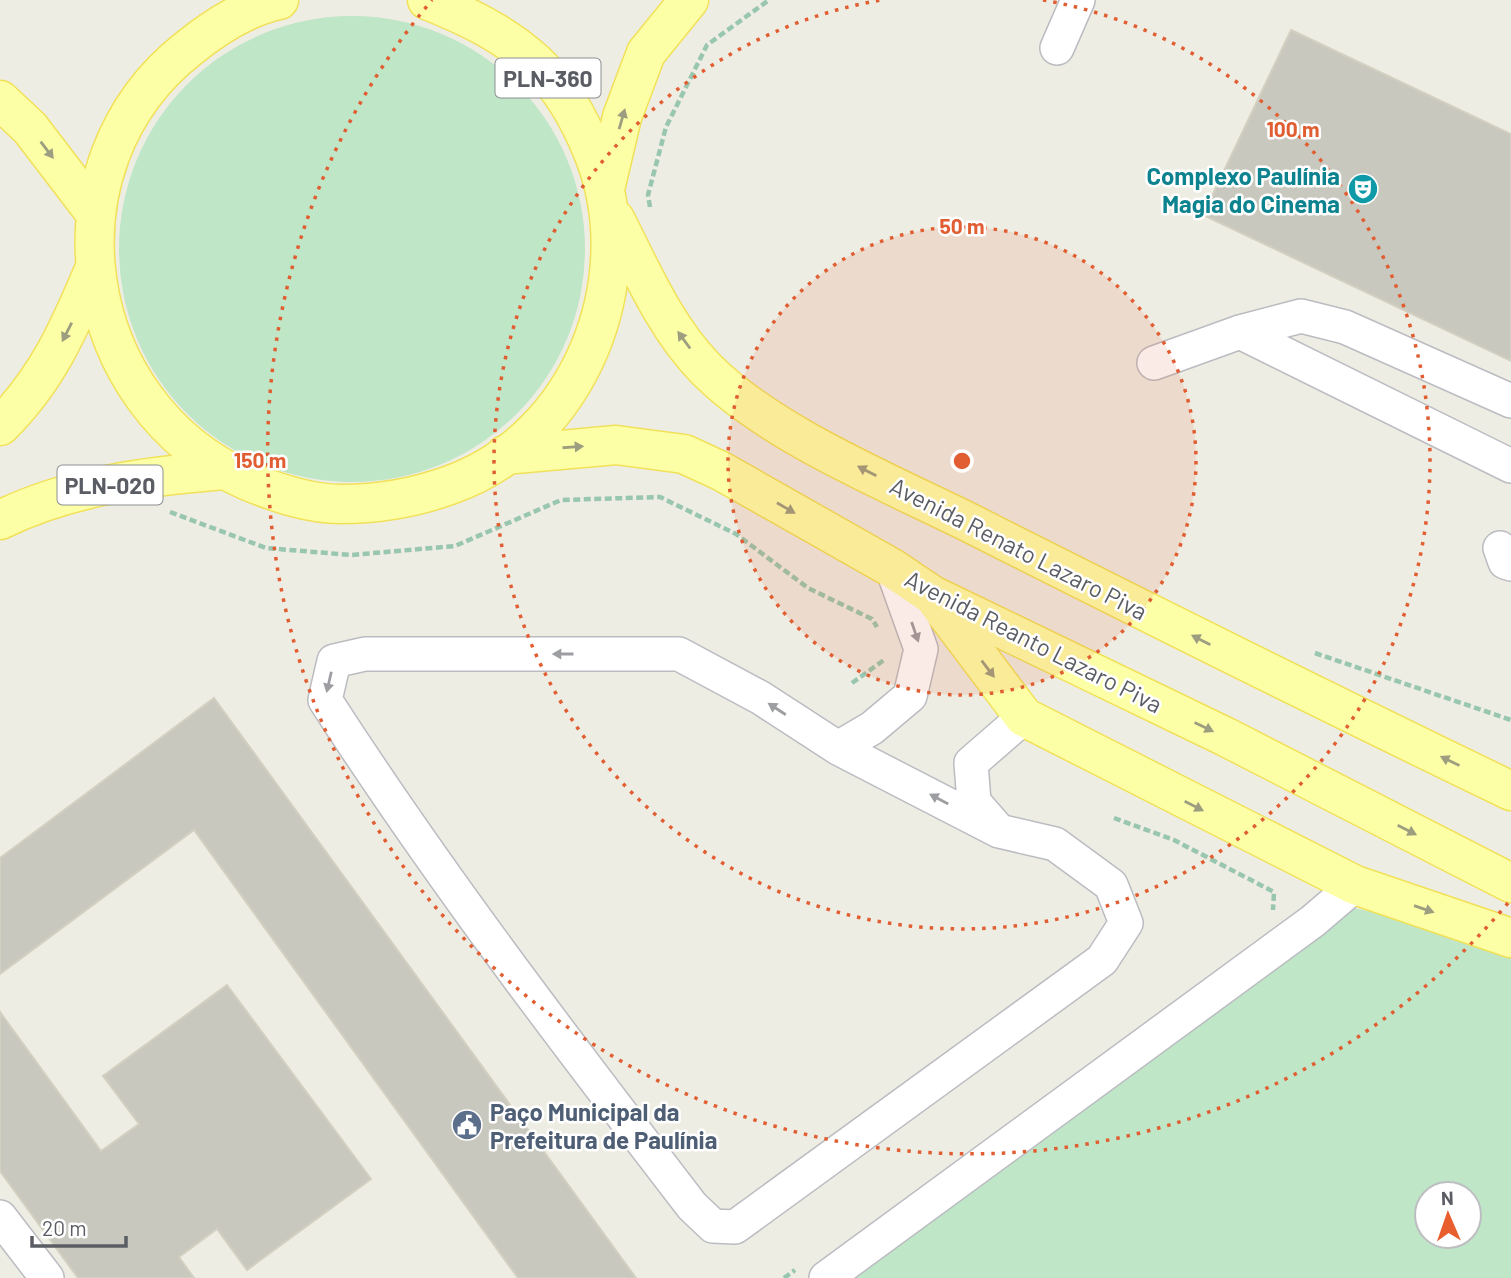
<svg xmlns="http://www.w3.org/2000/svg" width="1511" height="1278" font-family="Barlow,sans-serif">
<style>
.green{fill:#bfe6c6;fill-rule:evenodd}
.building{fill:#c9c8bf;stroke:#d3d0c1;stroke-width:2}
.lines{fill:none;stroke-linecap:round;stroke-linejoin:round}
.minor-casing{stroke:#bbbcc2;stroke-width:36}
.major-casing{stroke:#f1e159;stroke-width:41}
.path{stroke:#99c6ae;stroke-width:4.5;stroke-dasharray:7 3.5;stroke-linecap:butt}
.minor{stroke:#fff;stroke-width:33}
.major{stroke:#fdffa7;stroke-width:38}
.oneway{fill:#9c9e7f}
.oneway2{fill:#9d9ea2}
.ring{fill:none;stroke:#e15e32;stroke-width:3.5;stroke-dasharray:3.5 7}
.labels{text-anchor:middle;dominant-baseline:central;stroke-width:5;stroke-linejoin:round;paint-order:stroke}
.shield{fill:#fff;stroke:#8c8e92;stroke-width:2}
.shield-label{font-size:23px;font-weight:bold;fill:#5b5d64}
.culture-label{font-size:24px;font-weight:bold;fill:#0d838f;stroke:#fff;text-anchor:end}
.street-label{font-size:24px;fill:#5b5d64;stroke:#fff}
.service-label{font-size:24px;font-weight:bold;fill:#4e5e75;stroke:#fff;text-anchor:start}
.centre{fill:#e15e32;stroke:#fff;stroke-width:3.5}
.ring-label{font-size:21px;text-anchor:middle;font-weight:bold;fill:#e15e32;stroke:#fff;stroke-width:5;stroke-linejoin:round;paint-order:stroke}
</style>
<rect width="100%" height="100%" fill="#eeede3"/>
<path class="green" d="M119 249a233 233 0 1 1 466 0a233 233 0 1 1-466 0Z
M1316,901L1511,938V1278H826ZM1427,1194H1469V1236H1427Z"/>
<path class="building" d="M1291,30L1511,134V361L1203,215Z
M214,698L636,1278H518L194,830L0,974V858Z
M227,985L371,1179L247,1270L217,1229L179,1257L194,1278H78L0,1171V1012L101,1151L139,1124L103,1076Z"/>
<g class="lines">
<g class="minor-casing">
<path id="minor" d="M1057,48L1078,0
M1240,332L1511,466
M1154,363L1240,332L1301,316L1345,327L1511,401
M1500,548L1505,562L1511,564
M838,748L999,831L1055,844L1111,885L1126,923L1102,960L735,1227L713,1226L692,1206C565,1041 438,875 325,700L334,661L365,654H679L761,698L838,748L872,728L910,696L921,649L892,568
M995,826L974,802L971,763L1024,717
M0,1217L47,1278
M826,1278L1313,921L1355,885"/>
</g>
<g class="major-casing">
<path id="major" d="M279,0C246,7 215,27 189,48C38,166 76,406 248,481C277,493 309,504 341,504C379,504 414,498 450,485C580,439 643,280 594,155C581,122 562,87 535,62C503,33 467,16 427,0
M0,100L30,128L95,213
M606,185L622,117L646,53L689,0
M615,219C641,270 665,327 705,368C767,432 887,482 968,522C1148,613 1329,703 1511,791
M0,426C47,380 69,329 94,270
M505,455L616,445L684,454L721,471L892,568L932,595L1226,737L1511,883
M0,520C69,486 148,476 224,470
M936,600L1024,717L1355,885L1511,938"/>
</g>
<path class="path" d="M650,207L648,195L666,127L707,45L769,0
M170,512L266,548L351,555L455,546L561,500L660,497L736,534L808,588L872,619L877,627
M1315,653L1511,720
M852,683L884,660
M1114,818L1174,840L1274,892L1273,910
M784,1278L795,1270"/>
<use href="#minor" class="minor"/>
<use href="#major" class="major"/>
</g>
<defs><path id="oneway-solid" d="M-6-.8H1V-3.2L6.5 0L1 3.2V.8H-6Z" transform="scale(1.75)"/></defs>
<g class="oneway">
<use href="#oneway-solid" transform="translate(622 119) rotate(-74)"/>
<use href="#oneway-solid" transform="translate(47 150) rotate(53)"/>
<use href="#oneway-solid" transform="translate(67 332) rotate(117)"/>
<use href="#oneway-solid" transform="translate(684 340) rotate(-126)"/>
<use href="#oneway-solid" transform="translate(573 447) rotate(-4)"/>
<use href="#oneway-solid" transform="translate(867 471) rotate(-153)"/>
<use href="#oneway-solid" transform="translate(786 508) rotate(30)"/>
<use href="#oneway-solid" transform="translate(1201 640) rotate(-153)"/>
<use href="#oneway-solid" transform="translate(988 669) rotate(53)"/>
<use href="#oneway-solid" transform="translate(1204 727) rotate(26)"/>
<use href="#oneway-solid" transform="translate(1450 761) rotate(-154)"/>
<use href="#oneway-solid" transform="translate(1194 806) rotate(27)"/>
<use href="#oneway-solid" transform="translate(1407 830) rotate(27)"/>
<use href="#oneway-solid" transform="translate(1424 909) rotate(19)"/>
</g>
<g class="oneway2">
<use href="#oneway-solid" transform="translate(915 632) rotate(71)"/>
<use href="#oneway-solid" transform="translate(563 654) rotate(-180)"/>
<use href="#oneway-solid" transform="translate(329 682) rotate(103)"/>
<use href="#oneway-solid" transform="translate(777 709) rotate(-147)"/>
<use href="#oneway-solid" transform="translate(939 799) rotate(-152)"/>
</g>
<circle cx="962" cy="461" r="234" fill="#e15e32" fill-opacity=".12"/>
<g class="ring">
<circle cx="962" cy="461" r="234"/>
<path d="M1043 0A468 468 0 1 1 881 0"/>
<path d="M1508 903A702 702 0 1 1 432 0"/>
</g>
<defs>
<g id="theatre-disc" transform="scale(1.575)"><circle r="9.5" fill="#0f9aa8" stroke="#fff"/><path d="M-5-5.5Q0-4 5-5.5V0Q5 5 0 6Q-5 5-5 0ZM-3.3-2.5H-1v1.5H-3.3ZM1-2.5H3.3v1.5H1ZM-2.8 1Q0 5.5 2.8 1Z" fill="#fff"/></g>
<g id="civic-disc" transform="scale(1.575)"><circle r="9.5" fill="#5c6f8a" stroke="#fff"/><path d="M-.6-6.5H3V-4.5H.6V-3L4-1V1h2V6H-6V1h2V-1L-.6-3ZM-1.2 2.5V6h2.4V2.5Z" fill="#fff"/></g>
</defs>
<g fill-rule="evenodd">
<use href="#theatre-disc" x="1363" y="189"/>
<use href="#civic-disc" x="467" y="1125"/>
</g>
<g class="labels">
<g class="shield">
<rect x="495.5" y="58.5" width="105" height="39" rx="5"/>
<rect x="57.5" y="465.5" width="105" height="39" rx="5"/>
</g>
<g class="shield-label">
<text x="548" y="78">PLN-360</text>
<text x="110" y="485">PLN-020</text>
</g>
<g class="culture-label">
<text x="1340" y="175">Complexo Paulínia<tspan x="1340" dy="28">Magia do Cinema</tspan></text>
</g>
<g class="street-label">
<text transform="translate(1019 548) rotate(27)">Avenida Renato Lazaro Piva</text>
<text transform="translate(1034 641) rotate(27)">Avenida Reanto Lazaro Piva</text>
</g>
<g class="service-label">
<text x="490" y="1111">Paço Municipal da<tspan x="490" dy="28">Prefeitura de Paulínia</tspan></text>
</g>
</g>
<circle cx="962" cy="461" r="10" class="centre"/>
<g class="ring-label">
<text x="1293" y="137">100 m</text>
<text x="962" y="234">50 m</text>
<text x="260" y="468">150 m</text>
</g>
<g transform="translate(1448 1215) rotate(358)"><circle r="33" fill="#ffffff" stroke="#bdbec1" stroke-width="2"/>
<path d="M0-5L12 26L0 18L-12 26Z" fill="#e85e2f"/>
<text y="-10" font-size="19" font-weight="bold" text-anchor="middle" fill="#5b5d64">N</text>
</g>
<path d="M32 1236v10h94v-10" fill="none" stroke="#5b5d64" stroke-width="3.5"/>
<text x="42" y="1236" font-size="21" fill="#5b5d64" stroke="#ffffff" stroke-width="5" paint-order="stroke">20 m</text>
</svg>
